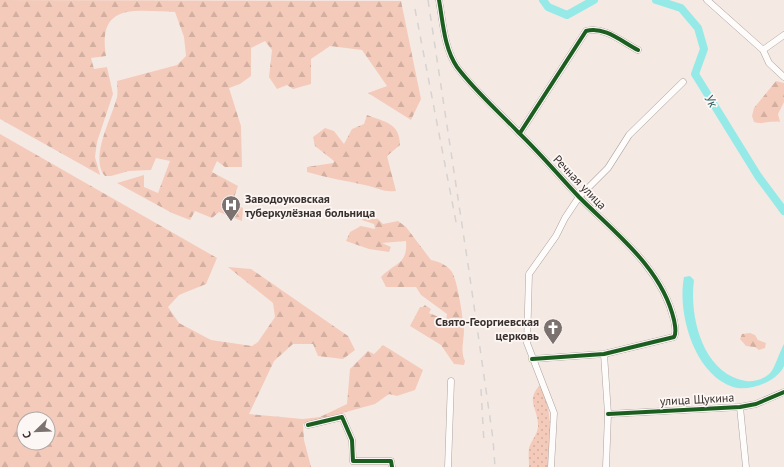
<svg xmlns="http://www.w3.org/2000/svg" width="784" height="467" font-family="'PT Sans',sans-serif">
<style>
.grass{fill:url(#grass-dots)}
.forest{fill:url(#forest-firs);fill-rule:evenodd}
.water{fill:#95eae8}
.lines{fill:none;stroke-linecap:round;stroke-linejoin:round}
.river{stroke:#95eae8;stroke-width:8}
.minor-casing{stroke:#aca39f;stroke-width:7}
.minor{stroke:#fefcfb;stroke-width:6}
.rail{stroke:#d6d3d1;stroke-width:1.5;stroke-dasharray:7 7;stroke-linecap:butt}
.cycleway-casing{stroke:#fcf7f5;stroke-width:6}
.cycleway{stroke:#1b5e20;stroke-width:4}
.labels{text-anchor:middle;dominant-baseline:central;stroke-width:3.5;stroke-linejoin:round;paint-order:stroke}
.street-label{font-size:12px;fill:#3a312e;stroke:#fcf7f5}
.poi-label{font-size:12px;font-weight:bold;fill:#3a312e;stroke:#fcf7f5;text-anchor:start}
.water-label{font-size:13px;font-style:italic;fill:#285e5e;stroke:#fcf7f5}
</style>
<defs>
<pattern id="grass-dots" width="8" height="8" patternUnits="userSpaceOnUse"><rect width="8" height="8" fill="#f4cbba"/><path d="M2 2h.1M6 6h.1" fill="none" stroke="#d2afa0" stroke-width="1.8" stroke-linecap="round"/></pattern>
<pattern id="forest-firs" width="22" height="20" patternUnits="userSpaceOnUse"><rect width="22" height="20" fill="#f4cbba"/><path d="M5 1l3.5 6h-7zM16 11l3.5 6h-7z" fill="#d2afa0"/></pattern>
</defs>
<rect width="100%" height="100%" fill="#f5e9e4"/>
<path class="grass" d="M541,384C553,414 550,433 549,464L548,467H529C529,461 528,454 529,448C531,441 537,435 538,427C539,408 524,401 541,384Z"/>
<path class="forest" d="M0,0L401,1L421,99L411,120L368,93L387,86L362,50L330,46L311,59V84L293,89L287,85L277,89L269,77L272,50L265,41L251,48V76L240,84L229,88L241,126L242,167H225L217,161L212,172L238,186L232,203L243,208L242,221L219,212L212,218L195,211L190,220L172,213L117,183L144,175V187L158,193L170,161L156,158L151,170L129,171L111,176H105C89,158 112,118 117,97C118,92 117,86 117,81L177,65L186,56L184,37L175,12C136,11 97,2 106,56L91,58L94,69L107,67L113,94L97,142L95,157L100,175L0,119Z
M776,81L784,83V102L778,114L780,122C770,120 763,125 754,122L752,116L754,108Z
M367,115C385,122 400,123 400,145L387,156L396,191C382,192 381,189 369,186C348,181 327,178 307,172V167L333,163L334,161L315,146L313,137L325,128L334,131L344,144L352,129L364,124Z
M0,134L217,258L206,284L179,295L168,307L179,323L211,340L252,346L258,342L275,317L273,303L228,267L251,269L348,336L355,350L343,359L318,356L313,344H293L274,361L249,414L303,419L320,417L347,404L350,369L368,351L374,354L383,345L423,370L415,390L397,396L389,394L375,404L303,424L304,440L311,467H0ZM24,419H48V443H24Z
M364,216L378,219L383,224L398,221L406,227L431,260C440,262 447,265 452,272C458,282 463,319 464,330C464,342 460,351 465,361L464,365L454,364L441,345L410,326L420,307H423L425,305L431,309L429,313L446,320L447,314L421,295L416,287H386L381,277C394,263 408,265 406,241L382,243L391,247L389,252L369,249L346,241L350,232L361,226L375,229L374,224L362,220Z
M750,333L755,335L758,340L766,343L765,348L759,350L755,347L746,346L740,339L742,334Z"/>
<path class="water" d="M690,276L694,280C689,317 703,374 746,381C754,382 765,379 771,372C775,367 780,351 784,344C784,350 784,360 784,366C777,382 749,392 733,387C694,374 677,313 684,277Z"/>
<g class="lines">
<path class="river" d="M543,0L548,7L567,15L594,0
M656,0L681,8L698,28L704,49L695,74L758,176L784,211"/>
<g class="minor-casing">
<path id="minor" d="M439,0C443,22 444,48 457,67C475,91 498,111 519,133C540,153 559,176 579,197C615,233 662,268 674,320C675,326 677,332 674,337L604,354L532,359
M707,0L763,50L769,63L784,77
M763,50L784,35
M520,133L586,31C605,26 622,42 638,50
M604,354L608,414L606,467
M740,407L746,467
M608,414L740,407L756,404L784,392
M308,425L342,417L352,440L353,461H391L392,467
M448,467L451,381
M551,467L554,413L527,343L529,274L556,236L565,218L579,197L608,168L629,135L683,82"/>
</g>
<use href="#minor" class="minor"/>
<path class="rail" d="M428,0L469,271L493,439L495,467
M415,9L457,227
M481,389L484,443"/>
<g class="cycleway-casing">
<path id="cycleway" d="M439,0C443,22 444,48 457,67C475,91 498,111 519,133C540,153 559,176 579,197C615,233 662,268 674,320C675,326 677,332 674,337L604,354L532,359
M520,133L586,31C605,26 622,42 638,50
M608,414L740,407L756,404L784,392
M308,425L342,417L352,440L353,461H391L392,467"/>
</g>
<use href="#cycleway" class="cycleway"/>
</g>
<defs>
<g id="hospital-pin" transform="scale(1)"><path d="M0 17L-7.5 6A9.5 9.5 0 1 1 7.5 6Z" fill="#7b716e" stroke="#fcf7f5"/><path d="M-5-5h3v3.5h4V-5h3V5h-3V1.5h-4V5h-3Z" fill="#fff"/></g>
<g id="church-pin" transform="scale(1)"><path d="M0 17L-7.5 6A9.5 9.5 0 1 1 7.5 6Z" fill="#7b716e" stroke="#fcf7f5"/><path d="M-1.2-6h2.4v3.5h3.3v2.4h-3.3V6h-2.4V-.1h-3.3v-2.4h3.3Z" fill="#fff"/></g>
</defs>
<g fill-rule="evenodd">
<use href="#hospital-pin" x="231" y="205"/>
<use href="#church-pin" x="553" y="328"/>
</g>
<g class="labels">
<g class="street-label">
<text transform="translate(580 182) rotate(46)">Речная улица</text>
<text transform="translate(697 399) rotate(-3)">улица Щукина</text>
</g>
<g class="poi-label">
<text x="245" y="198">Заводоуковская<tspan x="245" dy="14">туберкулёзная больница</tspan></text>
<text x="539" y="321" text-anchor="end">Свято-Георгиевская<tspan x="539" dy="14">церковь</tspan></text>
</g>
<g class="water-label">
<text transform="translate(711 101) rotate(58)">Ук</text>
</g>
</g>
<g transform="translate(36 431) rotate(247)"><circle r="19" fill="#fcf7f5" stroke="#aea8a5"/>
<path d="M0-3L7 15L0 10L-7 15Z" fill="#7b716e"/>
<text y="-6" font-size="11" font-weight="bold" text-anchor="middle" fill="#3a312e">С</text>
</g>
</svg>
